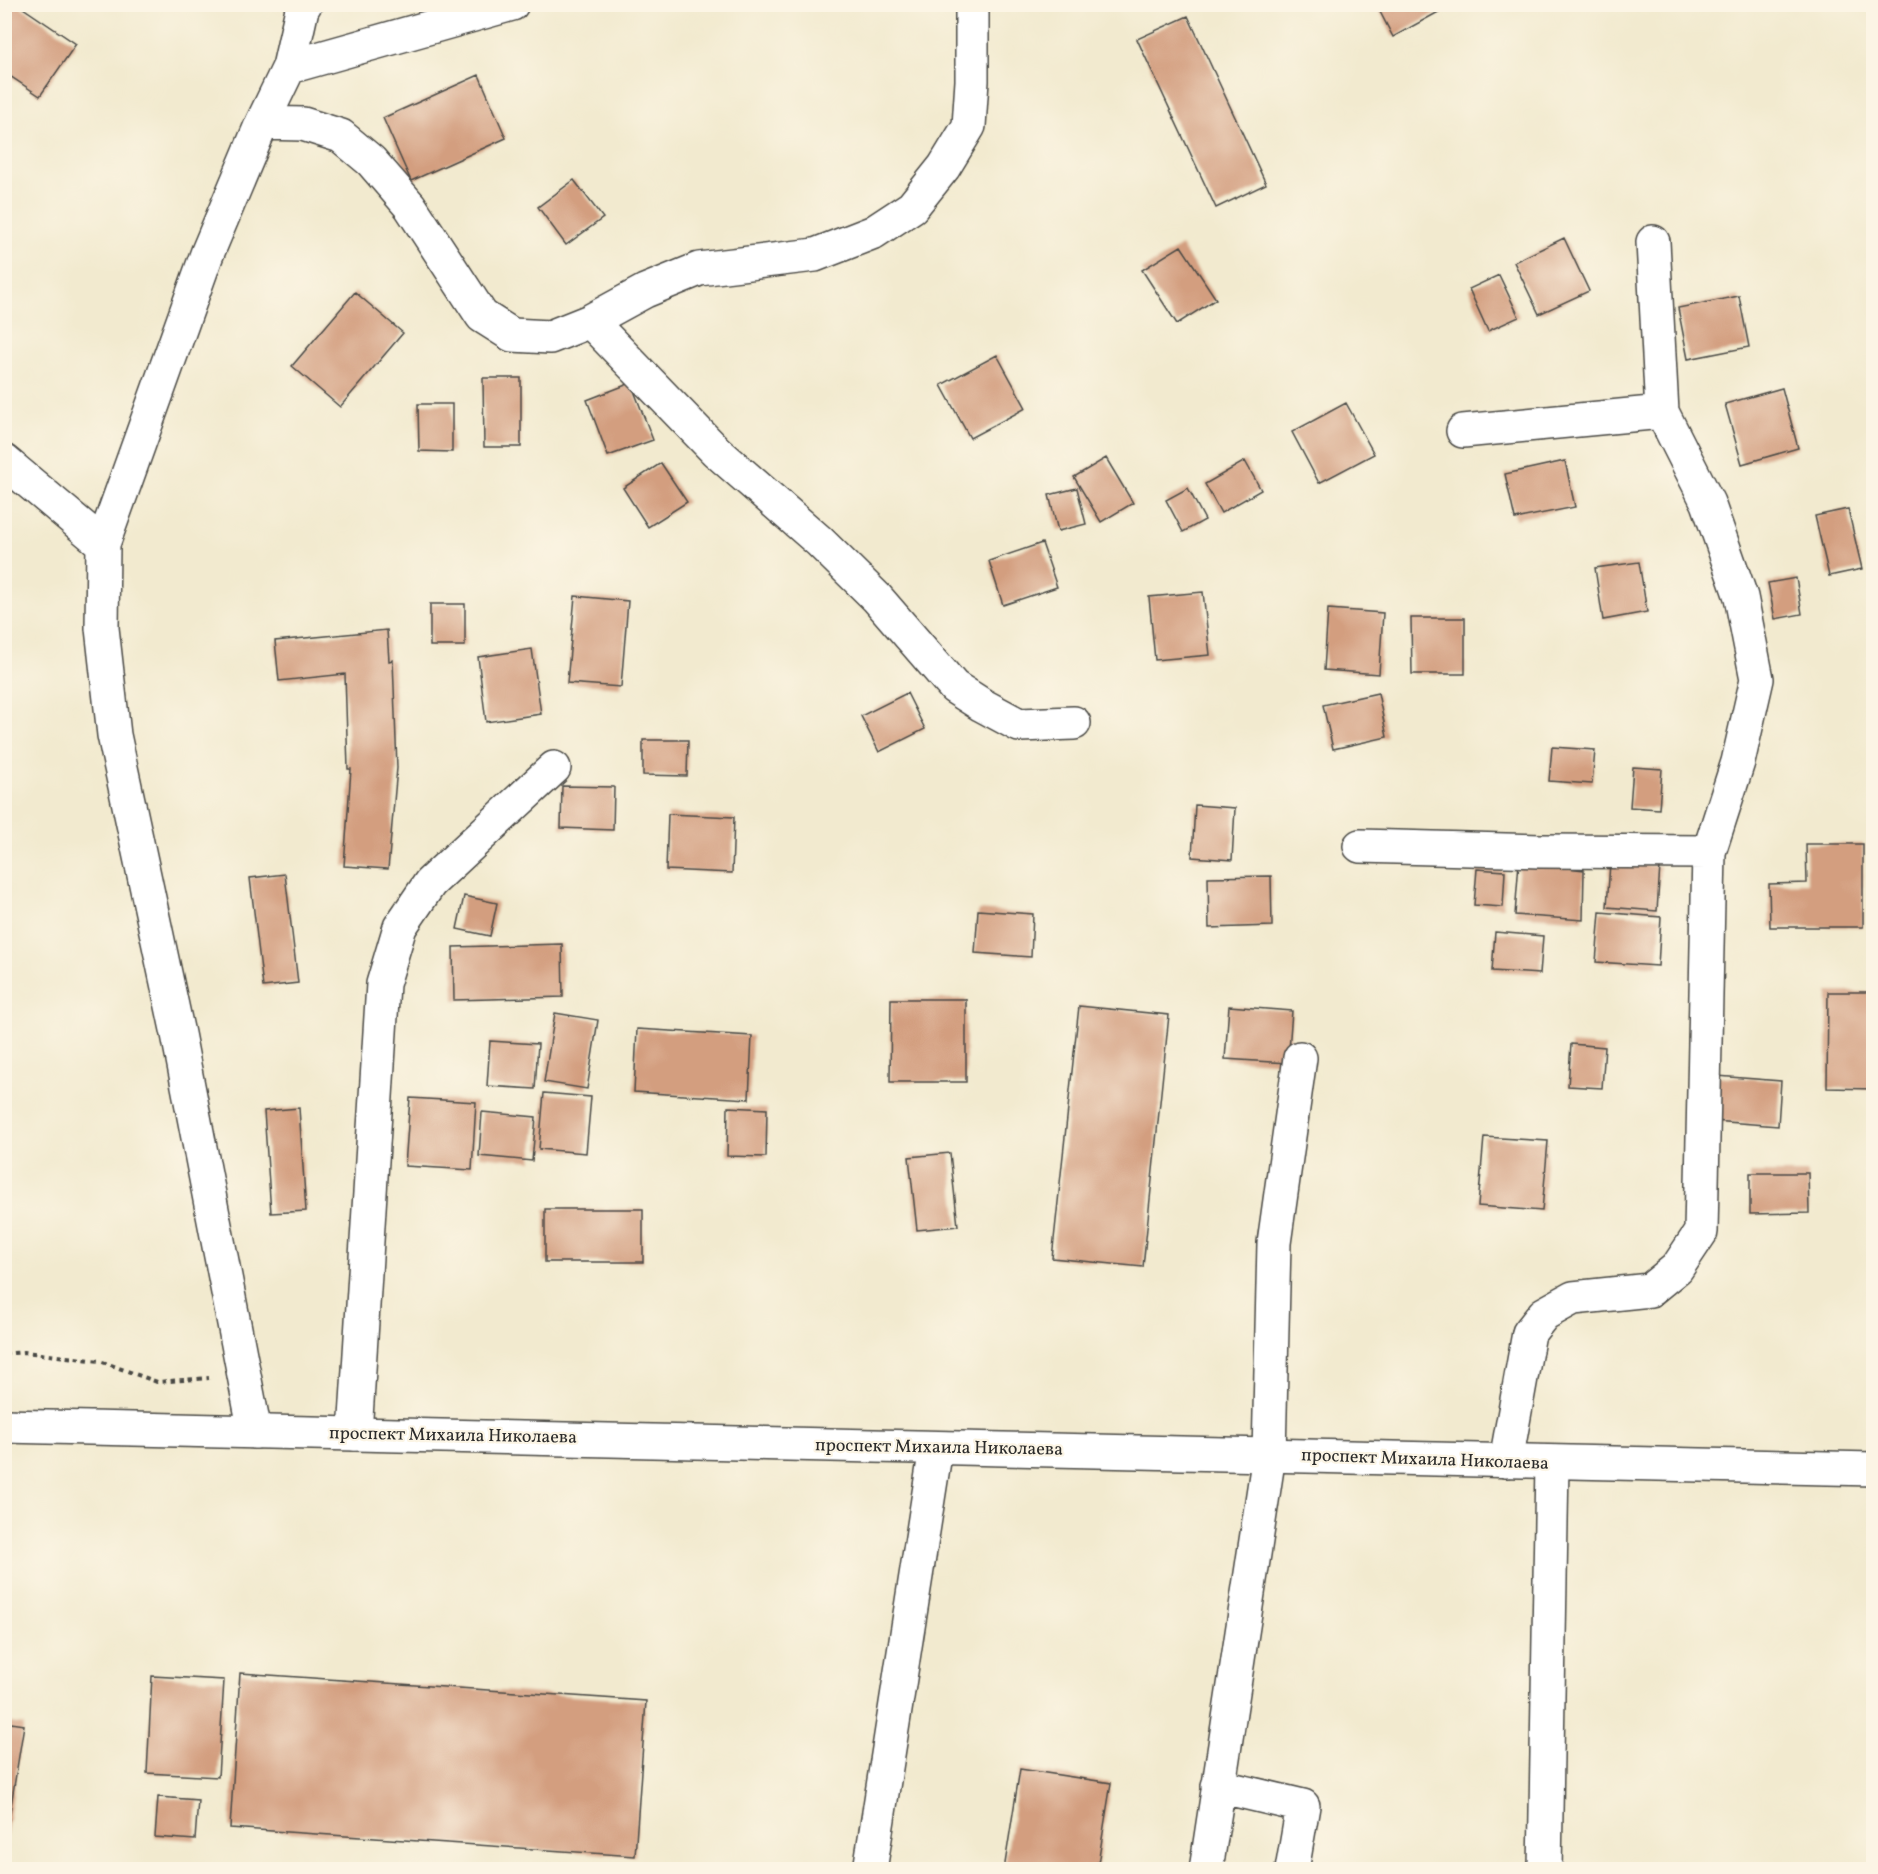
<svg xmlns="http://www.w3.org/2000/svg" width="1878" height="1874" font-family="Vollkorn,serif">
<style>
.building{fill:#d39e7f}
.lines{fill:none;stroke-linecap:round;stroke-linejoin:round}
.minor-casing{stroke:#494844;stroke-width:36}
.major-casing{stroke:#494844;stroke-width:36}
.path{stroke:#494844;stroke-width:4;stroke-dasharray:4.5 4.5;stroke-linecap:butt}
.minor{stroke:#fff;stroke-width:33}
.major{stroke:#fff;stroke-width:33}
.labels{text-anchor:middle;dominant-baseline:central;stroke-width:4.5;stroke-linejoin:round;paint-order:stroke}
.street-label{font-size:18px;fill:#2b2b2b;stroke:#fcf5e5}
</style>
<rect width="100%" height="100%" fill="#fcf5e5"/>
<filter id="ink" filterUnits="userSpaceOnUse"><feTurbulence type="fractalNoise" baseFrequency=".0167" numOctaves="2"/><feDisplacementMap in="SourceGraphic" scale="12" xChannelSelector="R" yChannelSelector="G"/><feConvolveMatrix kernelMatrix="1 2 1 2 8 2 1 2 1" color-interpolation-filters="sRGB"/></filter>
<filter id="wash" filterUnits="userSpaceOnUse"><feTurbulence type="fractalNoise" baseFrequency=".008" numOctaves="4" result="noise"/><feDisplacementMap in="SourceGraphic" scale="24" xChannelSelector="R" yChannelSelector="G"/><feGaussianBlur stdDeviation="1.35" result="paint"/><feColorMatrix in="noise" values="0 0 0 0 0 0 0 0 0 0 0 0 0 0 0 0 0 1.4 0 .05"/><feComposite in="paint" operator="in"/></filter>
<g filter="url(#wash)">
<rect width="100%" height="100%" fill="#f2eacf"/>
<g id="blocks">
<path class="building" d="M4,4H17L76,44L40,96L4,72Z
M1376,4H1453L1393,37Z
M1188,16L1266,184L1216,208L1137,39Z
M479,75L506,138L411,181L383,118Z
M574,180L603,218L566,245L538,207Z
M1564,238L1589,291L1539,314L1514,262Z
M1181,246L1216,299L1177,324L1142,270Z
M1499,275L1519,317L1488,331L1469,289Z
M355,292L403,333L340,407L292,366Z
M1739,296L1749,347L1688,359L1678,308Z
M997,355L1026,408L970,438L941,385Z
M483,378H521V447H484Z
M631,383L653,440L608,456L587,400Z
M1782,388L1798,448L1742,464L1725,404Z
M1346,403L1374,454L1319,483L1292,432Z
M418,404H452V452L419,451Z
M1106,458L1133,503L1101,522L1074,477Z
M1245,461L1261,490L1221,513L1205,484Z
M1565,461L1575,507L1515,519L1505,474Z
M661,463L687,502L648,527L623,488Z
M1077,488L1086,524L1058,531L1049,495Z
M1188,488L1205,520L1183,532L1166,500Z
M1848,509L1862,569L1829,576L1815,516Z
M1042,543L1057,587L1003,605L989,561Z
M1639,562L1647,612L1603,620L1595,568Z
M1796,578L1802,614L1775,619L1768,583Z
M1203,592L1210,655L1155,660L1149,597Z
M575,596L628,601L621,687L567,683Z
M430,604H465V646H430Z
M1328,609L1383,613L1379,674L1324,670Z
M1411,618H1465V674H1412Z
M387,630L389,661L393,660L397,768L388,869L344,866L351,769H348L345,674L279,681L275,641Z
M532,649L541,714L486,722L478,657Z
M907,693L925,729L879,752L861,716Z
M1378,693L1387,737L1333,749L1323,705Z
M643,740H688L687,776L643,775Z
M1552,747L1595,750L1592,784L1549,781Z
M1633,767L1662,769L1659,809L1630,807Z
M562,786L614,787L613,830L561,828Z
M1195,805L1235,808L1232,860L1192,857Z
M668,814L734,817L732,873L666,870Z
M1806,844H1863V927H1770L1769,884L1807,883Z
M1519,862L1584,870L1583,920L1515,915Z
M1610,863L1660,866L1657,911L1607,907Z
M1477,869L1505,871L1503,907L1474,905Z
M285,874L298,983L263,987L250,878Z
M1271,876L1272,926L1209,928L1208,877Z
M464,896L497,903L490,936L457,929Z
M978,910L1033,914L1031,957L975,953Z
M1600,912L1661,917L1658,966L1596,962Z
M1495,932L1543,936L1540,974L1492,971Z
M562,944L563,997L454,1000L453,947Z
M1828,992H1874V1089L1827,1088Z
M891,999H966V1082H890Z
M1079,1006L1169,1015L1143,1267L1052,1258Z
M1229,1006L1292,1011L1288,1063L1225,1059Z
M555,1013L598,1020L587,1089L544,1082Z
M637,1029L752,1036L749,1099L634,1092Z
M490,1041L538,1044L535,1089L487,1086Z
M1571,1044L1605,1047L1602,1088L1568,1086Z
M1717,1076L1781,1081L1778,1126L1714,1121Z
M544,1093L591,1097L586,1153L539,1149Z
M410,1098L476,1102L472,1170L405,1166Z
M728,1107L767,1109L766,1157L727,1156Z
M299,1108L306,1211L271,1213L264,1111Z
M482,1112L536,1117L532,1161L479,1156Z
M1484,1137L1548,1141L1542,1211L1478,1206Z
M950,1153L958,1226L917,1230L909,1157Z
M1750,1173H1808L1809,1213L1750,1214Z
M545,1209H643V1262H545Z
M240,1673L646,1701L635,1856L230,1828Z
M152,1676L224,1680L218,1777L147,1773Z
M4,1722L24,1725L6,1836H4Z
M1020,1769L1111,1783L1097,1870H1004Z
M158,1797L198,1800L195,1840L155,1837Z"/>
</g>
</g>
<g filter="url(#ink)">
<use href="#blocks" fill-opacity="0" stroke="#494844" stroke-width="1.5"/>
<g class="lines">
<g class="minor-casing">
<path id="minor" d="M289,67L512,4
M262,123L303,124L341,136L371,161L410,206L482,316L512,335L550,337L590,321L645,291L699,269L815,255L874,232L912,207L944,167L969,126L972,81V4
M590,321L716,451L819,541L877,598L954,687L982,705L1019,725L1074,723
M1463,431L1662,412
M4,461L103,544
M1360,846L1540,851L1709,852
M255,1432L178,1034L114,735L102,628L103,544L207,254L262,123L289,67L302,9L305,4
M355,1434L383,984L400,927L430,883L554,768
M1506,1461L1529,1333L1544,1314L1573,1298L1650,1290L1677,1268L1701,1232L1709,852L1738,762L1757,679L1741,597L1708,503L1662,412L1653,242
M1218,1786L1303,1806L1292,1870
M870,1870L936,1448
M1206,1870L1269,1455L1274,1243L1300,1058
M1545,1870L1552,1463"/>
</g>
<g class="major-casing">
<path id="major" d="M4,1426L1874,1469"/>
</g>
<path class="path" d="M4,1354L24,1352L100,1361L157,1382L209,1378"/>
<use href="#minor" class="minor"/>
<use href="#major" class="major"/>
</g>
</g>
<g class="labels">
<g class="street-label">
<text transform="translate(453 1436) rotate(1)">проспект Михаила Николаева</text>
<text transform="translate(939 1448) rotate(1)">проспект Михаила Николаева</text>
<text transform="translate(1425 1460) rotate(2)">проспект Михаила Николаева</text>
</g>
</g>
<rect width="1878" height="1874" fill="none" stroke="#fcf5e5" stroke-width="24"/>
</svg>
